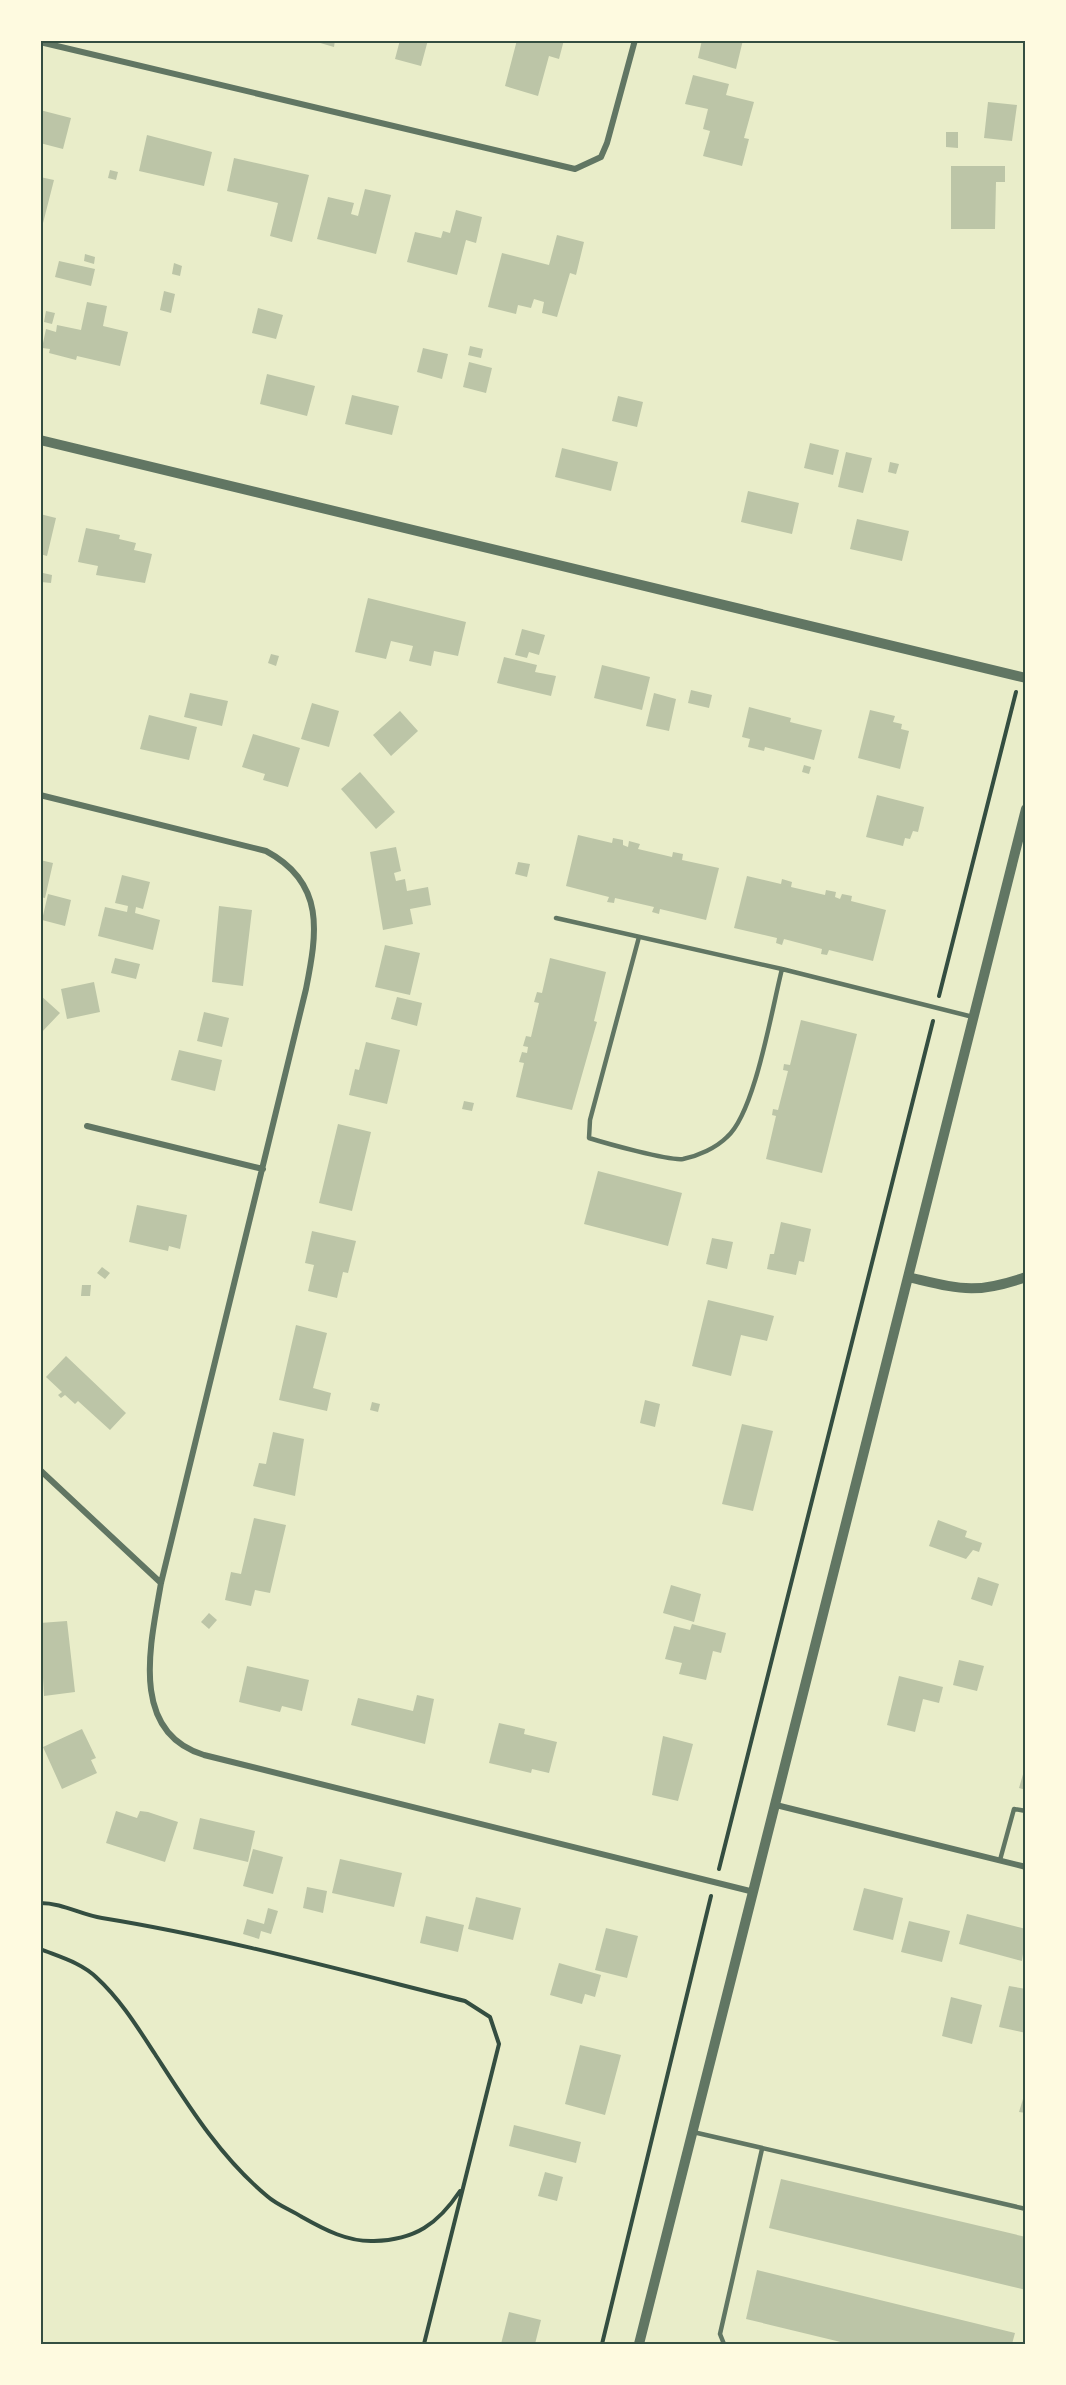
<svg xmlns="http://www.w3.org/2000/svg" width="1066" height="2385" font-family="'PT Sans Narrow',sans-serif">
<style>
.building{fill:#bcc5a7}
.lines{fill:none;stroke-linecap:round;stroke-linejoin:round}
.path{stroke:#344e41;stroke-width:4}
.service{stroke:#617663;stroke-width:4.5}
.minor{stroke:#617663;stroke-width:6}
.tertiary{stroke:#617663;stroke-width:10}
.neatline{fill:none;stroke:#344e41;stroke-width:2}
</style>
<rect width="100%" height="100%" fill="#e9edc9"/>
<path class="building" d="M310,40H335L334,47Z
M400,40H428L421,66L395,59Z
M517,40H564L559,59L549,56L538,96L505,86Z
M702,40H743L736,69L698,58Z
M693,75L729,84L726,95L754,102L744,138L749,139L742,166L703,156L710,131L703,129L708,109L685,104Z
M988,102L1017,105L1012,141L984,138Z
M40,110L71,118L63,149L40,143Z
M946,132H958V148L946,147Z
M147,135L212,152L204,186L139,171Z
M234,158L309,175L292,242L270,236L278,203L227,191Z
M951,166H1005V182H996L995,229H951Z
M110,170L118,172L116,180L108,178Z
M40,177L54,180L41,231H40Z
M365,189L391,195L376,254L317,239L328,197L354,203L351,214L358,216Z
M456,210L482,217L476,243L466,240L457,275L407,262L415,232L441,238L443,231L450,233Z
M557,235L584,242L576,275L570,273L557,317L542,313L544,302L534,299L531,308L518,305L516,314L488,307L502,253L549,265Z
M85,254L95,257L94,264L84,261Z
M59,261L95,269L91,286L55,277Z
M174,263L182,266L180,276L172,274Z
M164,291L175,294L171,313L160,310Z
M87,302L107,306L103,326L128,332L120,366L77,356L76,360L49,353L50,349L42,348L46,329L56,332L57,325L81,330Z
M258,308L283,315L276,339L252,333Z
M46,311L55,313L52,324L44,322Z
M470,346L483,349L481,358L468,355Z
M423,348L448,354L442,379L417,372Z
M469,362L492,368L486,393L463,387Z
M267,374L315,386L307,416L260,404Z
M352,395L399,406L392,435L345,424Z
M618,396L643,402L637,427L612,421Z
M810,443L839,450L833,475L804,468Z
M562,448L618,462L611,491L555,477Z
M846,452L872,458L863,493L838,487Z
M890,462L899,464L896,474L888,472Z
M748,491L799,503L792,534L741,522Z
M40,514L56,518L47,556L40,554Z
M857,519L909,531L902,561L850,549Z
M86,528L120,535L119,539L136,543L134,550L152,554L145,583L96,575L98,566L78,562Z
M43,573L52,575L51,583L41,582Z
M368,598L466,622L458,656L434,651L431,666L409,661L413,646L391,641L386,659L355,652Z
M522,629L545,635L539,655L529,652L527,658L515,655Z
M271,654L279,656L276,666L268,663Z
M504,657L537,665L535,672L556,676L551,696L497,683Z
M602,665L650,677L642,710L594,698Z
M691,690L712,695L709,708L688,703Z
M190,693L228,701L222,726L184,717Z
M654,693L676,699L669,731L646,726Z
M312,703L339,711L329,747L301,739Z
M749,707L791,718L790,722L822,730L814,760L765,747L764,751L748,747L750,739L742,737Z
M870,710L895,716L893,722L902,724L901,729L909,731L900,769L858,758Z
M400,711L418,731L391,756L373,735Z
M149,715L197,727L189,760L140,749Z
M253,734L300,748L288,787L263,780L265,774L242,767Z
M804,765L811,767L809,774L802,772Z
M360,772L395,812L376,829L341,789Z
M877,795L924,807L918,832L913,831L910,839L905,838L903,846L866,837Z
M578,835L612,843L613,838L623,840V845L628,847L629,841L640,844L638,849L672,857L673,852L683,854L682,860L719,868L706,920L660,909L659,914L652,912L654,907L615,898L614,903L607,902L609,897L566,886Z
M396,847L401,871L394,873L396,881L405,879L407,891L428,887L431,905L410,909L413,924L383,930L370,852Z
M40,860L53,863L45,898L40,897Z
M518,862L530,864L527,877L515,874Z
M122,875L150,882L143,909L136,907L135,913L160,920L153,950L98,936L105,907L127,912L128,906L115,903Z
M747,876L781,884L782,879L792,882L791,887L825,895L826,890L836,892L835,897L840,899L842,894L852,896L851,901L886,910L873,961L829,950L827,955L821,954L822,949L784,939L782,945L776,943L777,938L734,928Z
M48,894L71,900L65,926L42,920Z
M219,906L252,910L243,986L212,982Z
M385,945L420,953L410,995L375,987Z
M115,958L140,964L136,979L111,973Z
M550,958L606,972L594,1021L597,1022L572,1110L516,1097L524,1063L519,1062L522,1052L527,1053L528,1047L523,1046L526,1036L531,1037L539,1003L534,1002L537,992L542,993Z
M94,982L100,1012L67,1019L61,989Z
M40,995L60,1013L40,1034Z
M397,997L422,1003L417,1026L391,1019Z
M204,1012L229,1018L222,1047L197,1041Z
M801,1020L857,1034L822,1173L766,1159L776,1116L772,1115L773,1109L778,1110L788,1071L783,1070L784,1064L790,1065Z
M366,1042L400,1050L387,1104L349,1095L355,1069L359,1070Z
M179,1050L222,1060L215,1091L171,1080Z
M464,1101L474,1103L472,1111L462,1109Z
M338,1124L371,1132L352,1211L319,1203Z
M598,1171L682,1193L668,1246L584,1224Z
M137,1205L187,1215L180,1249L169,1246L168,1251L129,1242Z
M781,1222L811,1229L804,1262L799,1261L796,1275L767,1269L770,1254H774Z
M312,1231L356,1241L348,1273L343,1272L337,1298L308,1291L314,1265L305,1263Z
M712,1238L733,1242L727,1269L706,1264Z
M102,1267L110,1273L105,1279L97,1273Z
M82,1285H91L90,1296H81Z
M708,1300L774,1316L767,1341L741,1335L731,1376L692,1366Z
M296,1325L327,1333L313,1388L331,1393L327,1411L279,1400Z
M66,1356L126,1413L110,1430L78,1401L75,1404L65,1395L61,1398L58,1395L62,1392L46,1377Z
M645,1400L660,1404L655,1427L640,1423Z
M372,1402L380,1404L378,1412L370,1410Z
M742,1424L773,1431L753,1511L722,1504Z
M273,1432L304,1439L295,1496L253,1486L259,1463L266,1464Z
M254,1518L286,1525L270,1593L255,1590L251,1606L225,1600L231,1572L241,1574Z
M938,1520L967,1531L965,1537L982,1543L979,1552L973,1550L966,1559L929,1546Z
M978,1577L999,1584L992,1606L971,1599Z
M671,1585L701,1594L694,1622L663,1613Z
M209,1613L217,1620L209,1629L201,1622Z
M67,1621L75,1692L44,1696L40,1623Z
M692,1624L726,1633L721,1653L713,1651L706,1680L679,1674L682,1663L665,1659L674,1626L690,1630Z
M959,1660L984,1666L977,1691L953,1685Z
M247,1666L309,1680L302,1711L282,1706L280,1712L239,1702Z
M899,1676L943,1687L939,1703L923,1699L915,1732L887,1725Z
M417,1695L434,1699L425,1744L351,1725L358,1698L413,1711Z
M499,1723L525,1729L524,1734L557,1742L549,1773L532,1769L531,1773L489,1763Z
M82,1729L96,1758L91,1760L97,1773L62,1789L43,1747Z
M663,1736L693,1744L678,1801L652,1795Z
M1026,1764V1790L1019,1788Z
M116,1811L137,1818L140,1811L148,1812L178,1822L165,1862L106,1843Z
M200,1818L255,1831L248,1862L193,1849Z
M253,1849L283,1857L273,1894L243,1886Z
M340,1859L402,1873L394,1907L332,1893Z
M307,1887L327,1891L323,1913L303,1908Z
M864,1888L903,1898L893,1940L853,1930Z
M476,1897L521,1908L513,1940L468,1929Z
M268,1908L278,1911L271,1934L261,1931L259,1939L243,1934L247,1919L264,1924Z
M967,1914L1026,1929V1955L1023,1954L1022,1961L959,1944Z
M426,1916L464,1925L458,1952L420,1943Z
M909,1921L950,1931L942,1962L901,1952Z
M606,1928L638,1936L627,1978L595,1970Z
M559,1963L601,1975L595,1997L585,1994L582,2004L550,1995Z
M1009,1986L1026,1989V2033L999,2027Z
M951,1997L982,2005L972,2044L942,2036Z
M580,2045L621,2055L605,2115L565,2104Z
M1026,2089V2113L1019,2112Z
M514,2125L581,2142L576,2163L509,2146Z
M545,2172L563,2177L557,2201L538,2196Z
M781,2179L1026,2237V2290L769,2228Z
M757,2270L1015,2333L1012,2344H849L746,2319Z
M509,2312L541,2320L535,2344H501Z"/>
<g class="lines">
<path class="path" d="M939,996L1016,692
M719,1869L933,1021
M40,1903C63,1903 81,1915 102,1918C225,1938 345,1971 465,2001L490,2017L499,2044L424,2344
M40,1949C60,1957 82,1963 97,1978C120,1999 138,2028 155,2054C188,2105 220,2157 267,2196C277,2205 291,2210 302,2217C325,2230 348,2242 374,2241C415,2240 438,2224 460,2191
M602,2344L711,1896"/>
<path class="service" d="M556,918L782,969L973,1017
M639,937L590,1120L589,1138C605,1143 669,1161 683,1159C698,1156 716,1148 727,1137C755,1113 772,1008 782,969
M1000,1860L1014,1809L1026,1811
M693,2132L1026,2209
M724,2344L720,2334L762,2149"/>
<path class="minor" d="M40,42L575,169L601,157L607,143L635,40
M40,795L266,851C326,883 317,933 306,989L161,1583C151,1642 128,1732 204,1755L754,1892
M87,1126L263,1169
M40,1470L161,1583
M776,1805L1026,1867"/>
<path class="tertiary" d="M40,440L1026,678
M908,1277C960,1289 974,1295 1026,1277
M639,2344L1026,809"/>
</g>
<rect width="1066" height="2385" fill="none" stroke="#fefae0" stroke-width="84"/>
<rect x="42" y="42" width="982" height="2301" class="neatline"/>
</svg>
